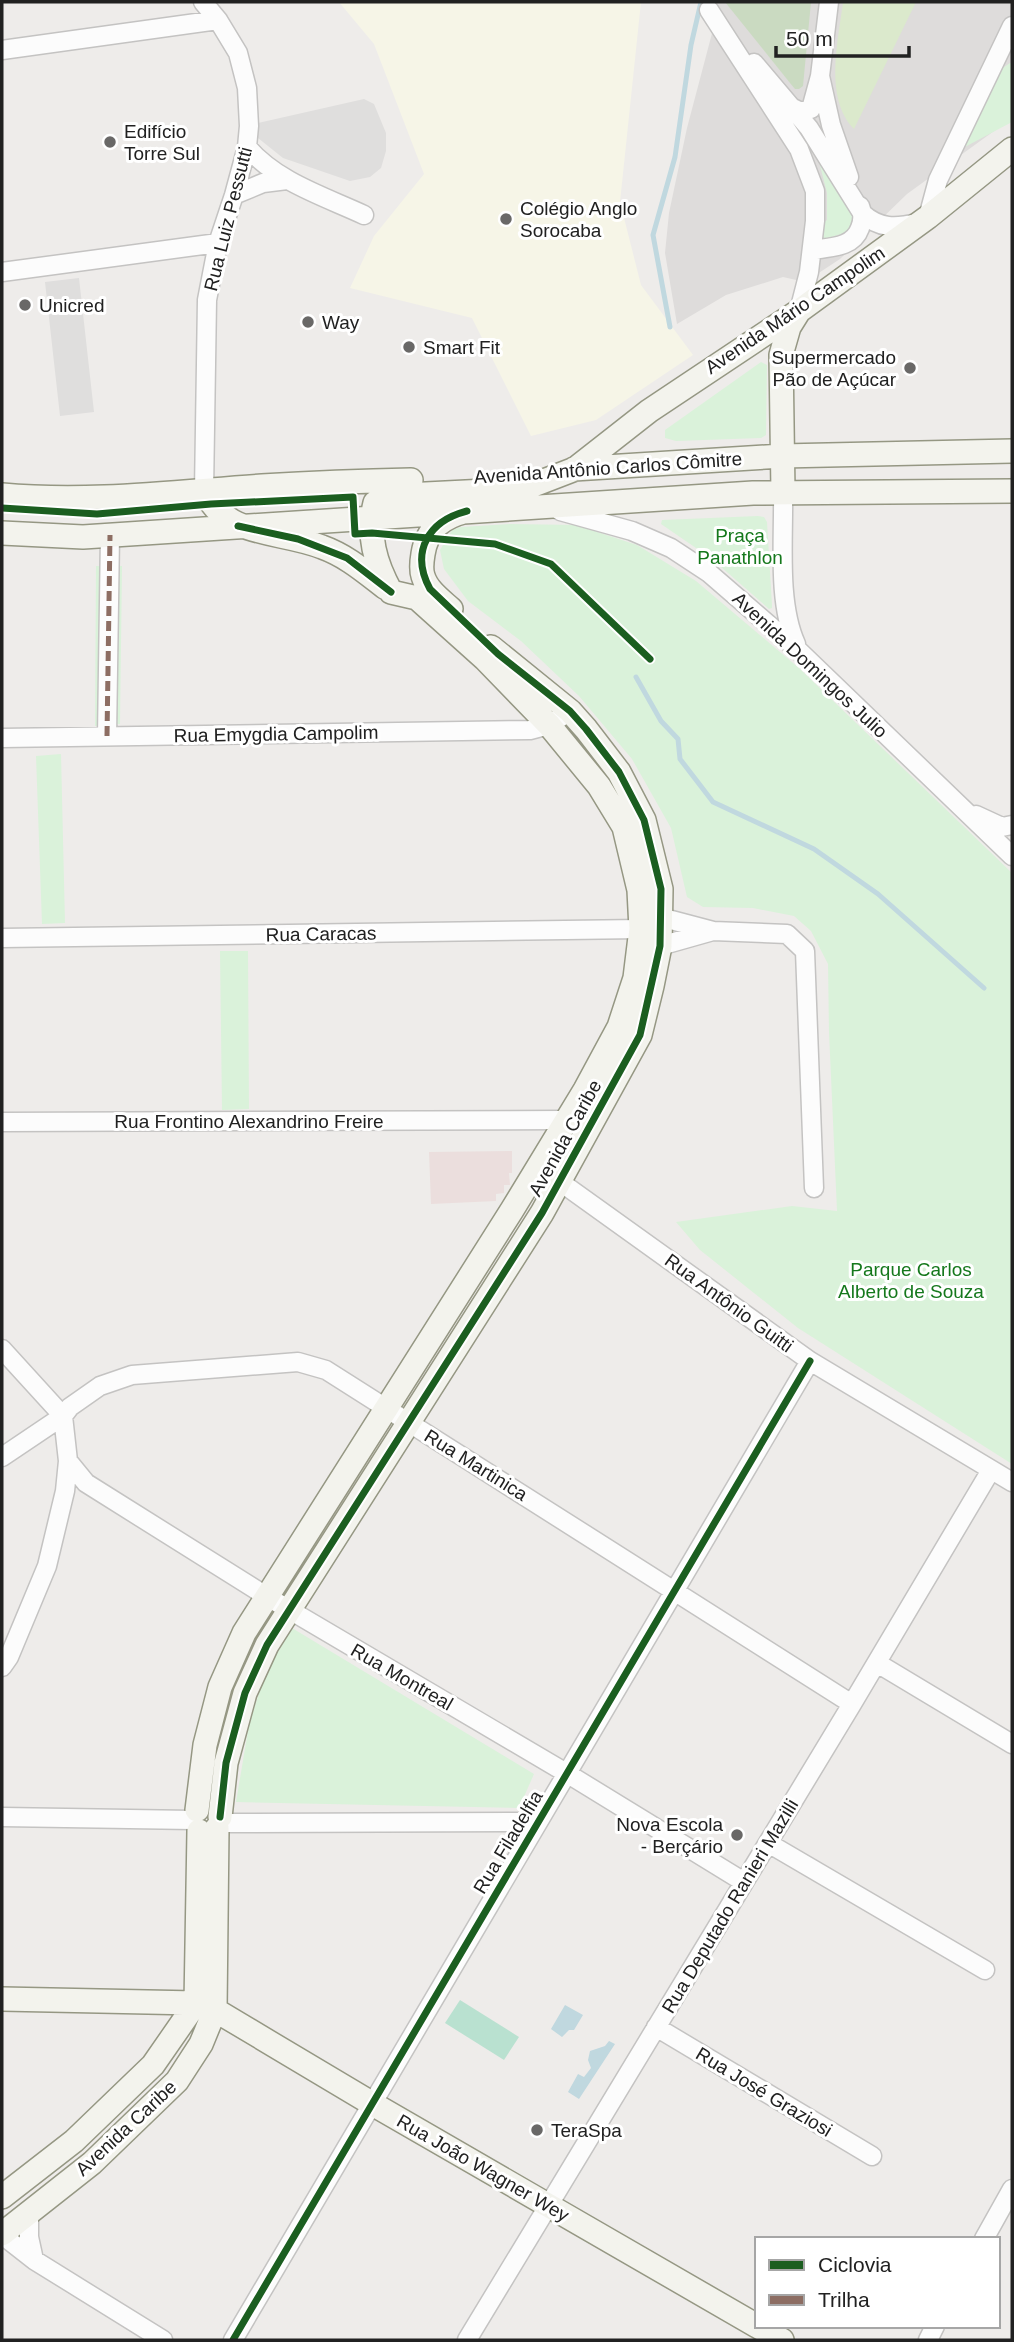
<svg xmlns="http://www.w3.org/2000/svg" width="1014" height="2342" font-family="Arial,sans-serif">
<style>
.residential{fill:#dedcdb}
.commercial{fill:#ebdedd}
.education{fill:#f6f5e7}
.grass{fill:#dbe9cc}
.forest{fill:#cadac1}
.park{fill:#daf2da}
.pitch{fill:#b9e1d0}
.parking{fill:#dfdedd}
.water{fill:#c0d8df}
.lines{fill:none;stroke-linecap:round;stroke-linejoin:round}
.stream{stroke:#c0d8df;stroke-width:5}
.street-casing{stroke:#c4c3c2;stroke-width:21}
.secondary-casing{stroke:#959783;stroke-width:26}
.street{stroke:#fcfcfc;stroke-width:18}
.secondary{stroke:#f3f3ed;stroke-width:23}
.quiet{stroke:#8d6e63;stroke-width:5;stroke-dasharray:10 5;stroke-linecap:butt}
.cycleway-casing{stroke:#fff;stroke-width:11}
.cycleway{stroke:#1b5e20;stroke-width:7}
.poi-dot{fill:#696867;stroke:#fff;stroke-width:2.5}
.labels{text-anchor:middle;dominant-baseline:central;stroke-width:6;stroke-linejoin:round;paint-order:stroke}
.poi-label{font-size:19px;fill:#212121;stroke:#fff;text-anchor:start}
.street-label{font-size:19px;fill:#212121;stroke:#fff}
.park-label{font-size:19px;fill:#15781c;stroke:#fff}
</style>
<rect width="100%" height="100%" fill="#eeecea"/>
<path class="residential" d="M715,2H1012V118L907,194L840,259L805,282L783,277L726,295L677,324L665,253L669,213L687,128L715,22Z"/>
<path class="commercial" d="M512,1151V1173H509L510,1185H504V1193L496,1194V1201L431,1204L429,1152Z"/>
<path class="education" d="M339,2H641L620,202L641,285L693,355L596,420L531,436L472,318L350,288L374,236L424,174L374,44Z"/>
<path class="grass" d="M843,2H916L854,129C824,98 838,42 843,2Z"/>
<path class="forest" d="M725,2H811L803,86L799,89H795L790,83Z"/>
<path class="park" d="M1010,63L1012,64V122L961,149L1001,69Z
M818,158L838,183L855,218L850,231L822,240H819L820,225L827,220V193Z
M761,362L767,365L766,435L761,438L676,441L665,438V430Z
M758,516L764,517L767,522L772,605V608L769,609L712,559L661,524L662,520Z
M510,524L576,525L637,545L696,581L800,669L1012,873V1464L798,1328L700,1250L676,1222L792,1206L837,1211L829,1032L828,964L811,931L794,916L753,908L703,907L687,897L671,828L632,759L579,696L521,641L468,601L444,569L440,550L452,530L461,527Z
M96,566H122L120,724L95,726Z
M61,754L65,923L42,924L36,756Z
M220,951H248L249,1109L222,1110Z
M292,1628L534,1774L519,1808L236,1802L249,1725L265,1674Z"/>
<path class="pitch" d="M460,2000L519,2037L504,2060L445,2023Z"/>
<path class="parking" d="M364,99L374,104L386,133V151L381,168L370,177L350,181L283,158L258,138V123Z
M79,278L94,412L60,416L45,282Z"/>
<path class="water" d="M565,2005L583,2015L574,2030H569L562,2037L551,2029Z
M609,2041L615,2044L579,2099L568,2092L578,2074L584,2077L591,2068L588,2060L590,2051L605,2046Z"/>
<g class="lines">
<path class="stream" d="M670,327L653,235L675,157L691,45L701,2
M636,677L661,721L678,739L680,759L713,802L814,849L878,894L984,988"/>
<g class="street-casing">
<path id="street" d="M203,2L218,20L238,53L247,88L249,126L247,147L234,195L218,243L207,300L204,491
M709,10L799,149L815,191V221L809,272L799,311
M2,50L218,20
M754,63L809,128L862,213C879,229 896,228 917,223
M820,76L831,125L849,177
M793,108L801,112L811,109L820,76L829,2
M247,147C277,182 323,196 364,215
M234,195L263,183L287,180
M928,217L938,180L1012,26
M812,250C830,247 853,248 860,228C863,221 863,213 860,206
M2,272L218,243
M783,492C784,539 777,602 796,644
M560,511L632,531L671,548L709,573L798,650L1012,856
M107,736L110,535
M2,738L530,730L549,725L570,711
M976,815L1002,827L1012,825
M660,917L713,931L787,934L805,951L814,1188
M2,938L641,929
M660,946L713,931
M2,1122L565,1120
M559,1181L810,1361L1012,1482
M2,1349L63,1416L68,1461L65,1491L47,1566L9,1657L2,1667
M2,1457L63,1416L70,1407L100,1386L132,1375L298,1362L326,1370L852,1704
M68,1461L86,1483L266,1596L568,1774L744,1882
M877,1663L1012,1744
M2,1817L193,1820
M220,1823L538,1822
M768,1843L985,1970
M656,2027L872,2156
M29,2213V2237L34,2260
M2,2235L34,2260L163,2340
M984,2239L1012,2189
M233,2340L810,1361
M467,2340L852,1704L991,1470
M928,2340L935,2326"/>
</g>
<g class="secondary-casing">
<path id="secondary" d="M574,469L782,456L1012,451
M204,491C227,538 279,530 322,547C347,556 365,572 386,588
M783,492L781,355L789,327L799,311
M2,495C89,503 175,492 262,486C311,483 361,481 411,480
M2,533L83,537L753,493L1012,491
M451,609C441,600 427,590 423,576C421,570 422,560 423,554C427,528 443,517 467,511
M197,1810L205,1745L220,1687L244,1633L512,1210L585,1090L619,1027L635,978L641,929L639,890L624,827L599,786L549,725L485,659L417,598L391,592C375,563 367,535 375,503L386,496L523,489L575,469L649,411L799,311L928,217L1012,149
M220,1817L226,1763L245,1693L267,1645L542,1213L640,1035L652,986L660,946L661,889L644,820L619,772L586,729L570,711L491,647
M2,1999L196,2003L215,2010L371,2103L757,2326
M2,2197L74,2141L153,2065L196,2003L199,1831
M2,2234L92,2163L177,2081L201,2044L215,2010L217,1828
M757,2326L782,2340"/>
</g>
<use href="#street" class="street"/>
<use href="#secondary" class="secondary"/>
<path class="quiet" d="M107,736L110,535"/>
<g class="cycleway-casing">
<path id="cycleway" d="M2,508L97,514L211,504L353,497L355,534L372,533L495,544L551,564L650,659
M238,526L298,539L347,558L391,592
M220,1817L226,1763L245,1693L267,1645L542,1213L640,1035L660,946L661,889L644,820L619,772L586,729L570,711L498,654L430,589C410,552 428,521 467,511
M233,2340L810,1361"/>
</g>
<use href="#cycleway" class="cycleway"/>
</g>
<g class="poi-dot">
<circle cx="110" cy="142" r="7"/>
<circle cx="506" cy="219" r="7"/>
<circle cx="25" cy="305" r="7"/>
<circle cx="308" cy="322" r="7"/>
<circle cx="409" cy="347" r="7"/>
<circle cx="910" cy="368" r="7"/>
<circle cx="737" cy="1835" r="7"/>
<circle cx="537" cy="2130" r="7"/>
</g>
<g class="labels">
<g class="poi-label">
<text x="124" y="131">Edifício<tspan x="124" dy="22">Torre Sul</tspan></text>
<text x="520" y="208">Colégio Anglo<tspan x="520" dy="22">Sorocaba</tspan></text>
<text x="39" y="305">Unicred</text>
<text x="322" y="322">Way</text>
<text x="423" y="347">Smart Fit</text>
<text x="896" y="357" text-anchor="end">Supermercado<tspan x="896" dy="22">Pão de Açúcar</tspan></text>
<text x="723" y="1824" text-anchor="end">Nova Escola<tspan x="723" dy="22">- Berçário</tspan></text>
<text x="551" y="2130">TeraSpa</text>
</g>
<g class="street-label">
<text transform="translate(228 219) rotate(-76)">Rua Luiz Pessutti</text>
<text transform="translate(795 310) rotate(-34)">Avenida Mário Campolim</text>
<text transform="translate(608 468) rotate(-4)">Avenida Antônio Carlos Cômitre</text>
<text transform="translate(810 665) rotate(43)">Avenida Domingos Julio</text>
<text transform="translate(276 734) rotate(-1)">Rua Emygdia Campolim</text>
<text transform="translate(321 934) rotate(-1)">Rua Caracas</text>
<text x="249" y="1121">Rua Frontino Alexandrino Freire</text>
<text transform="translate(565 1138) rotate(-61)">Avenida Caribe</text>
<text transform="translate(729 1303) rotate(36)">Rua Antônio Guitti</text>
<text transform="translate(476 1465) rotate(32)">Rua Martinica</text>
<text transform="translate(402 1677) rotate(30)">Rua Montreal</text>
<text transform="translate(508 1842) rotate(-59)">Rua Filadelfia</text>
<text transform="translate(730 1906) rotate(-59)">Rua Deputado Ranieri Mazilli</text>
<text transform="translate(764 2092) rotate(31)">Rua José Graziosi</text>
<text transform="translate(126 2128) rotate(-43)">Avenida Caribe</text>
<text transform="translate(483 2168) rotate(30)">Rua João Wagner Wey</text>
</g>
<g class="park-label">
<text x="740" y="535">Praça<tspan x="740" dy="22">Panathlon</tspan></text>
<text x="911" y="1269">Parque Carlos<tspan x="911" dy="22">Alberto de Souza</tspan></text>
</g>
</g>
<rect width="1014" height="2342" fill="none" stroke="#212121" stroke-width="7"/>
<rect x="755" y="2237" width="245" height="91" fill="#ffffff" stroke="#a6a6a6" stroke-width="2"/>
<rect x="769" y="2260" width="35" height="10" fill="#1b5e20" stroke="#a6a6a6" stroke-width="2"/>
<text x="818" y="2272" font-size="21" fill="#212121">Ciclovia</text>
<rect x="769" y="2295" width="35" height="10" fill="#8d6e63" stroke="#a6a6a6" stroke-width="2"/>
<text x="818" y="2307" font-size="21" fill="#212121">Trilha</text>
<path d="M776 46v10h133v-10" fill="none" stroke="#212121" stroke-width="3.5"/>
<text x="786" y="46" font-size="21" fill="#212121" stroke="#ffffff" stroke-width="5" paint-order="stroke">50 m</text>
</svg>
